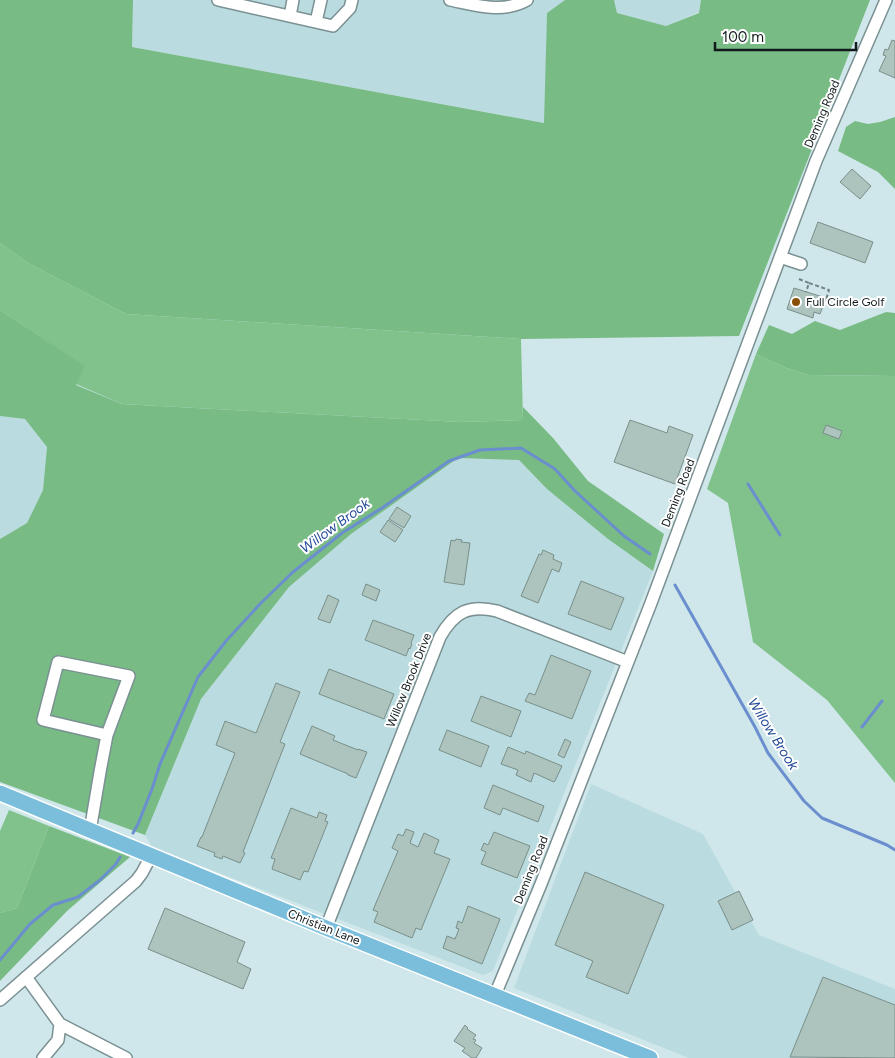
<svg xmlns="http://www.w3.org/2000/svg" width="895" height="1058" font-family="Figtree,sans-serif">
<style>
.built{fill:#badbdf}
.green{fill:#81c28c}
.forest{fill:#79bb84}
.lines{fill:none;stroke-linecap:round;stroke-linejoin:round}
.stream{stroke:#6b8ece;stroke-width:3}
.building{fill:#adc3bd;stroke:#7a8f8a}
.minor-casing{stroke:#7a9092;stroke-width:14}
.major-casing{stroke:#fff;stroke-width:18}
.path{stroke:#718284;stroke-width:2;stroke-dasharray:4 2.5;stroke-linecap:butt}
.minor{stroke:#fff;stroke-width:11}
.major{stroke:#7abedc;stroke-width:15}
.poi-dot{fill:#895005;stroke:#fff;stroke-width:2}
.labels{text-anchor:middle;dominant-baseline:central;stroke-width:4;stroke-linejoin:round;paint-order:stroke}
.street-label{font-size:12px;fill:#121b1c;stroke:#fff}
.poi-label{font-size:12px;fill:#121b1c;stroke:#fff;text-anchor:start}
.water-label{font-size:14px;font-style:italic;fill:#244c99;stroke:#fff}
</style>
<rect width="100%" height="100%" fill="#cfe7ea"/>
<path class="built" d="M133,0H565L547,13L545,123L132,47Z
M614,0H701L699,12L666,26L617,13Z
M0,416L25,419L47,447L43,490L27,523L0,539Z
M458,458L519,460L547,489L608,539L653,571L493,971L483,975L152,847L145,835L201,699L289,587L351,534Z
M591,784L703,834L759,935L895,989V1058H689L514,988Z"/>
<path class="green" d="M0,243L28,263L126,314L521,339L523,420L460,422L122,404L76,384L84,366L0,310Z
M756,354L786,368L809,375L895,376V783L827,700L753,642L728,503L707,489Z
M9,810L49,826L17,908L0,913V831Z"/>
<path class="forest" d="M0,0H133L132,47L544,123L547,13L565,0H614L617,13L666,26L699,13L701,0H870L739,336L521,339L126,314L28,263L0,243Z
M895,117V189L878,172L838,151L846,127L855,121L868,124L880,122Z
M0,310L85,366L76,385L122,404L460,422L523,420V407L553,438L588,481L664,534L653,571L608,539L547,489L519,460L458,458L351,534L289,587L201,699L145,835L0,782V539L27,523L43,490L47,447L25,419L0,416Z
M886,312L895,313V376L809,375L786,368L756,354L769,325L792,334L815,321L840,330Z
M49,826L130,857L67,911L0,981V913L17,908Z"/>
<g class="lines">
<path class="stream" d="M748,484L780,535
M675,585L755,727L768,753L804,801L822,818L887,845L895,850
M862,727L882,701
M133,833L138,824L152,789L160,764L198,677L226,641L260,604L293,572L342,533L382,508L449,461L480,450L521,448L555,469L574,490L624,536L650,554
M0,960L30,924L53,905L78,897L100,880L116,864L120,857"/>
</g>
<path class="building" d="M892,40L895,41V78L879,71L886,56L883,55L885,49L888,50Z
M852,169L871,186L860,199L840,182Z
M818,222L873,242L865,263L810,243Z
M794,288L826,298L820,314L814,312L813,318L787,309Z
M630,420L667,433L669,426L693,435L675,484L614,462Z
M826,425L842,431L839,439L823,433Z
M397,507L411,516L404,528L389,519Z
M388,520L403,530L395,542L380,532Z
M456,539L462,540L461,542L470,543L464,585L444,582L451,540L455,541Z
M543,550L554,555L553,559L562,563L559,572L552,569L538,603L521,596L539,554L541,555Z
M581,581L624,598L611,630L568,614Z
M366,584L380,590L376,601L362,595Z
M328,595L339,600L330,623L318,619Z
M373,620L414,635L411,643L412,644L410,649L409,648L406,656L365,640Z
M551,655L591,671L572,719L525,701L529,693L535,695Z
M329,669L394,694L384,719L319,694Z
M276,683L300,692L280,742L285,744L243,852L245,853L240,863L223,856L222,859L214,856L215,853L197,846L201,837H202L235,753L216,745L225,721L256,733Z
M481,696L521,711L511,737L471,721Z
M312,726L335,736L333,740L358,750V749L367,752L356,778L348,775V774L300,754Z
M447,730L489,746L481,767L439,750Z
M565,739L571,742L564,758L558,755Z
M508,747L525,754L526,751L562,766L555,781L554,782L534,773L531,782L516,775L518,770L501,764Z
M493,785L544,806L538,822L503,808L500,815L484,808Z
M291,808L317,818L319,812L327,815L325,821L328,822L308,872L304,871L300,880L272,869L275,859L271,858Z
M406,829L414,832L410,843L418,847L424,833L439,840L434,853L450,859L421,930L416,928L412,938L374,922L378,912L373,910L398,851L392,848L398,834L403,836Z
M494,832L530,846L517,878L481,864L486,852L481,850L484,843L488,845Z
M585,872L664,905L628,994L586,977L593,961L555,945Z
M739,891L753,920L732,930L718,901Z
M468,906L500,919L482,964L443,948L447,936L455,939L459,929L456,928L458,921L462,923Z
M165,908L245,942L237,962L251,969L243,989L148,949Z
M823,977L895,1005V1058L790,1057Z
M465,1025L468,1028L467,1029L476,1035L473,1039L476,1040L474,1043L482,1048L476,1058H472L462,1051L465,1048L454,1041Z"/>
<g class="lines">
<g class="minor-casing">
<path id="minor" d="M218,0L333,26L350,8L352,0
M450,0C475,5 503,14 527,0
M290,16L293,0
M316,22L321,0
M780,257L801,264
M90,831L100,772L107,735L129,676L58,662L43,720L107,735
M326,928L440,637C454,612 469,604 497,611L628,662
M26,977L60,1024L58,1040L43,1058
M495,995L541,884L651,603L816,161L886,0
M0,1000L136,881L142,873L151,856
M60,1024L126,1058"/>
</g>
<g class="major-casing">
<path id="major" d="M0,793L326,928L650,1058"/>
</g>
<path class="path" d="M799,279L809,283L806,292
M809,283L829,290L826,300H825"/>
<use href="#minor" class="minor"/>
<use href="#major" class="major"/>
</g>
<circle class="poi-dot" cx="796" cy="302" r="5"/>
<g class="labels">
<g class="street-label">
<text transform="translate(822 114) rotate(-67)">Deming Road</text>
<text transform="translate(678 493) rotate(-69)">Deming Road</text>
<text transform="translate(409 680) rotate(-68)">Willow Brook Drive</text>
<text transform="translate(531 870) rotate(-68)">Deming Road</text>
<text transform="translate(324 927) rotate(22)">Christian Lane</text>
</g>
<g class="poi-label">
<text x="806" y="302">Full Circle Golf</text>
</g>
<g class="water-label">
<text transform="translate(335 526) rotate(-36)">Willow Brook</text>
<text transform="translate(773 734) rotate(58)">Willow Brook</text>
</g>
</g>
<path d="M715 42v8h141v-8" fill="none" stroke="#121b1c" stroke-width="2.5"/>
<text x="722" y="42" font-size="15" fill="#121b1c" stroke="#ffffff" stroke-width="4" paint-order="stroke">100 m</text>
</svg>
